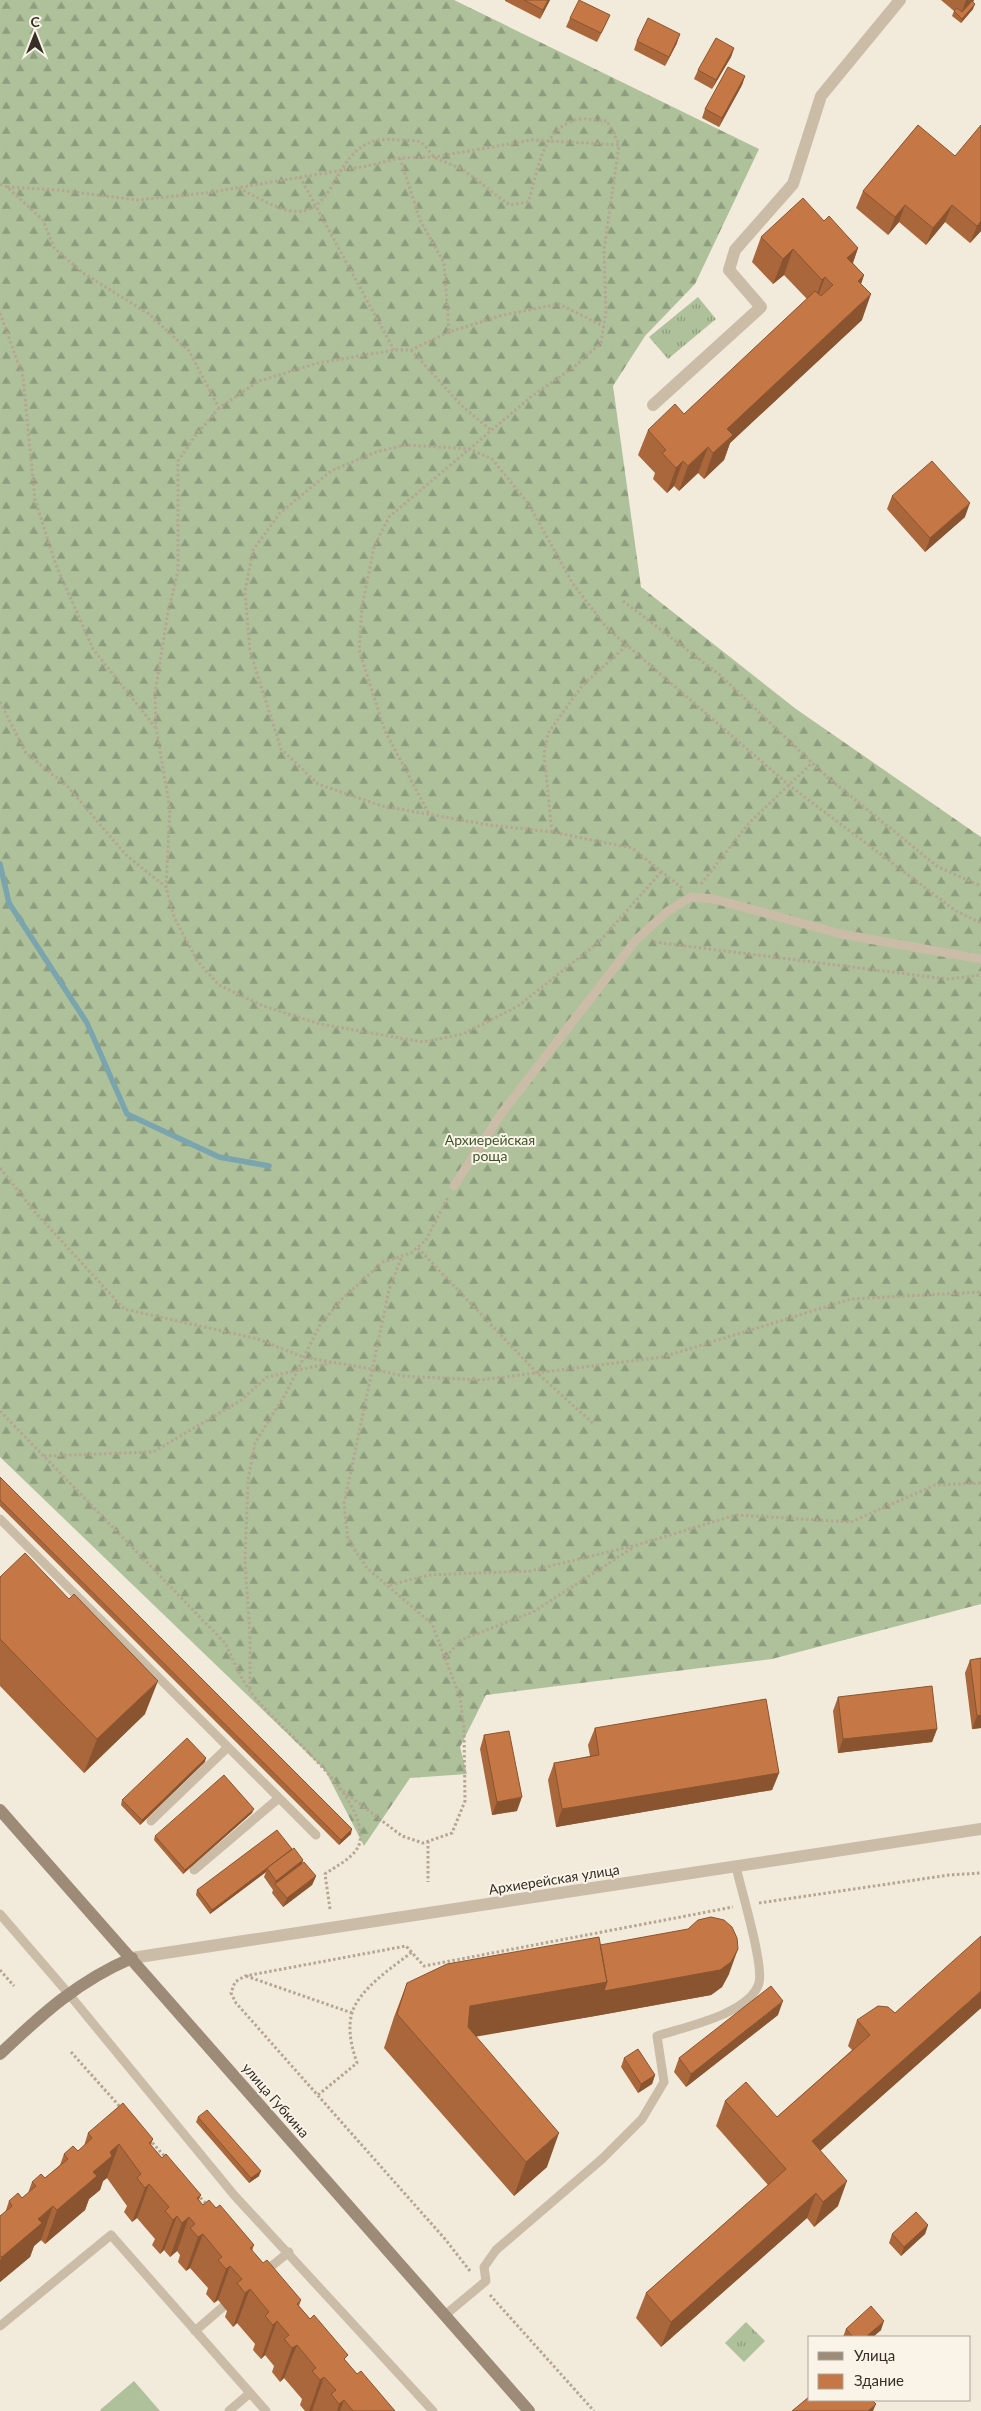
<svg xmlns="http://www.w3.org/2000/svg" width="981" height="2411" font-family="Lato,sans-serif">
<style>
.grass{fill:#aec19b}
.forest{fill:url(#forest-firs)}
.park{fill:url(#park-tufts)}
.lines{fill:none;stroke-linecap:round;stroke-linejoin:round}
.stream{stroke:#7aa4ae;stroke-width:5.5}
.path{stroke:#b5a691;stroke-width:3;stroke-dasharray:2.5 2.5;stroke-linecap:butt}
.lane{stroke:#cabca7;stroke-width:9}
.street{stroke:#cabca7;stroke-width:12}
.secondary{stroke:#9d8b78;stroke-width:12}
.wall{fill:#a9673b}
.shaded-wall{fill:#8a5430}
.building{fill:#c57845;stroke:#8a5430}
.labels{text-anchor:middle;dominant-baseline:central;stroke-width:4;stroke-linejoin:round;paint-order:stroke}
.park-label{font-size:14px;fill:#3f542b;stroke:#f9f4e7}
.street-label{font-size:14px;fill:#362e27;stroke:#f9f4e7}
</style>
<defs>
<pattern id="forest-firs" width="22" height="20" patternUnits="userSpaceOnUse" patternTransform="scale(1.25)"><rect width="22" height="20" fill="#aec19b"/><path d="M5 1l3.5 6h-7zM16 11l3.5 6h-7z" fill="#8e9d7e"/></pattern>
<pattern id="park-tufts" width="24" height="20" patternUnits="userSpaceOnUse" patternTransform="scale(1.25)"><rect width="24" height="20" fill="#aec19b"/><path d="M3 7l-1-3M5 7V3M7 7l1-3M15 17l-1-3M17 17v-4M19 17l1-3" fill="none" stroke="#8e9d7e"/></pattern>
</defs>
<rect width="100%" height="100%" fill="#f2eadb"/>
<path class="grass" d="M134,2381L160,2411H101L100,2410Z"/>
<path class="forest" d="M0,0H454L759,149L695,284L645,336L613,386L641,587L796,709L981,837V1604L772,1659L486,1695L460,1747L467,1774L410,1778L364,1846L325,1770L0,1457Z"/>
<path class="park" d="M698,297L716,319L668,359L649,337Z
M746,2322L765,2341L744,2362L725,2343Z"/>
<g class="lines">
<path class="stream" d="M0,864L9,903L87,1023L127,1114L219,1157L269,1166"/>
<path class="path" d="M400,158L420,220L444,263L449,332
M300,177L394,350
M0,184L7,187L43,220L54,248L83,273L149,314L189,351L219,408L259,381L318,363L394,350H411L449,332L503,315L559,304L603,326
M7,187L58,190L137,200L206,193L367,166L400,158L434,157L532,140L619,145L604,250L606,311L601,343L574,367L532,396L389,517L374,547L362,607L359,650L385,731L429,814
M239,188C254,196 286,215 303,211C342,203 336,132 397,140C404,140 414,140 420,142C426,145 430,154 436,158C446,163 458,166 467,173C482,183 495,195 510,205L528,202C539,171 540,128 579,119C587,118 599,121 607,121L619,144
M0,313L23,377L35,500L56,565L93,649L155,727
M411,350L461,405L492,431
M219,408L195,436L178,461V571L168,612L155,693L156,727L170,809L166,887L174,917L198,962L219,985L263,1006L320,1024L423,1042L463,1034L518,1006L599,942L662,871
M623,601L720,675L826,776L938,867L981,886
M0,702L26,753L68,787L126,855L166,887
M552,832L544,754L548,733L582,686L627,645
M701,884L749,823L812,763
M682,888L632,848L552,832L489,825L382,806L318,784L281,749L250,651L245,592L253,550L280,513L331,471L376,452L405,445L440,447L469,449L492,459L528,503L573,584L607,628L790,786L956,911L981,923
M654,942L947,979L981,975
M0,1168L34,1211L124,1309L258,1339L303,1357L372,1369L403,1376L480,1380L663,1357L851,1299L981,1292
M418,1248L536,1372L595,1425
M0,1411L225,1643C233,1659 240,1677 250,1691C276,1728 367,1793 360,1841C358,1856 336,1866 325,1874L330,1909
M44,1456L153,1452L240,1401L267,1377L331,1363
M390,1585L429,1575L530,1571L637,1545L736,1515L851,1522L935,1485L981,1483
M446,1657L461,1640L533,1612L634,1547
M250,1689V1635L245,1562L248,1480L255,1443L286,1393L320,1325L343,1298L383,1262L411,1253L426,1240L448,1197
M339,1788L402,1836L423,1843L452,1833L465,1801L464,1728L460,1697L432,1624L367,1568L348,1540L344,1504L389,1290L402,1256
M428,1841V1882
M759,1903L949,1875L981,1873
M0,1970L14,1986
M246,1976L352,2013
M71,2052L122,2109
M318,2095L357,2063C352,2048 347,2030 352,2013C359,1989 393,1967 412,1952
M149,2139L167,2159
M197,2194L208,2206
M470,2271L445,2239L236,2003L231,1993L235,1982L245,1976L406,1946L424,1966L733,1907
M490,2295L594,2411"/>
<path class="lane" d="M454,1186L501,1114L636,940L668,911L691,897L714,899L841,934L981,959
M0,1519L316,1835
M151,1821L228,1747
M194,1870L279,1798
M0,1914L68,1993L234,2195L433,2411
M263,2273L289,2252
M445,2315L486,2281L484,2267L496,2250L602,2159L642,2119L664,2082L657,2036C684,2027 750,2014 759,1983C764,1965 741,1889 736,1867
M0,2326L111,2235L266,2411
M195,2331L224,2306
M229,2411L250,2393"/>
<path class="street" d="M653,405L761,307L729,270L735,250L793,184L821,96L900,0
M132,1958L981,1829"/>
<path class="secondary" d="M0,1810L529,2411
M0,2054C42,2014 78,1981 132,1958"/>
</g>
<path class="wall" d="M505,0H550L540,19L505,1Z
M941,0H974L973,2V9L961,23L952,16L954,11Z
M610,15L606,24L597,42L566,27L570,18Z
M637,41L677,43L665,66L634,50Z
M734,48L731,57L712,89L694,79L698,70Z
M745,76L742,85L719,127L702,118L705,109Z
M918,125L981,231L970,243L945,222L926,245L899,222L888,235L856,208L863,191Z
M824,221L858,248L853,263L864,275L861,284L862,320L730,443L724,460L704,479L698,473L679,491L674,486L667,493L653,479L655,473L638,455L648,430L684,414L807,299L784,275L773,284L752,262L761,237Z
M892,496L965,517L925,552L887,509Z
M0,1477L351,1834L339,1845L0,1506Z
M0,1577L145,1714L84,1773L0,1686Z
M981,1658V1728L972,1729L965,1673L970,1660Z
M838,1697L937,1729L932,1742L838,1753L833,1711Z
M595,1728L779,1773L772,1790L556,1827L548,1780L554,1763L590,1756L588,1745Z
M484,1735L517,1811L492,1815L480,1749Z
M205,1762L140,1825L121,1805L122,1800Z
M252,1813L183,1874L154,1840L155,1836Z
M292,1849L303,1860L302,1864L316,1876L312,1885L283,1907L272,1893L273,1890L264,1877L266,1872L210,1914L196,1895L197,1890Z
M600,1945L729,1974L722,1987L711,1995L595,2016L475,2036L547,2167L514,2196L384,2048L394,2017L407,1983Z
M981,2008L820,2151L838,2206L814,2227L807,2218L661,2347L636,2318L646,2293L768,2185L716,2126L725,2101L777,2117L852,2050L848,2046L857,2020L895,2013Z
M778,2015L686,2087L674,2072L679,2058Z
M624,2058L655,2075L652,2084L638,2093L621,2067Z
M198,2117L259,2176L249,2183L196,2122Z
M88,2133L153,2139L151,2145L162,2158L201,2195L199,2200L203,2205L216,2208L254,2245L252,2251L263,2263L301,2300L299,2306L357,2374L395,2411H305L300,2405L302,2399L284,2378L280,2382L272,2372L274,2366L265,2355L261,2359L253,2350L255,2344L237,2323L233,2327L225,2317L227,2311L218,2300L214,2303L206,2294L208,2288L190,2268L186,2271L178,2262L180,2255L177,2251L170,2257L164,2250L160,2254L152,2245L155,2239L137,2218L132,2222L124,2212L127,2206L107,2178L103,2181L100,2190L89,2199L85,2210L45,2244L41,2240L34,2246L30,2257L0,2282V2216L5,2213L9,2201L22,2198L28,2193L32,2182L45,2178L60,2165L64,2154L78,2151L84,2146Z
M928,2225L925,2234L901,2256L889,2243L892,2234Z
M846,2329L881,2330L873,2337H843Z"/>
<path class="shaded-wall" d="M548,0H550L540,19L543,10Z
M966,0H974L973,2L960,17Z
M975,4L973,9L961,23L962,19Z
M680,34L677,43L665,66L669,57Z
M734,48L731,57L712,89L716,80Z
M745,76L742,85L719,127L722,118Z
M905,205L899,222L888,235L895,217Z
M952,205L945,222L926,245L933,228Z
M981,221V231L970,243L977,226Z
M858,248L849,273L847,258Z
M793,249L784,275L773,284L783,259Z
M864,275L855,301L858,281Z
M825,277L816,302L813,305L822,280Z
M871,294L862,320L730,443L724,460L704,479L713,453L727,429Z
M708,447L698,473L679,491L688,466Z
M683,461L674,486L667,493L676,468Z
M970,503L965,517L925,552L930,538Z
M158,1681L145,1714L84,1773L97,1739Z
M981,1715V1728L972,1729L977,1716Z
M937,1729L932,1742L838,1753L843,1739Z
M206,1758L205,1762L140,1825L142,1820Z
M779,1773L772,1790L556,1827L562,1809Z
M522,1797L517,1811L492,1815L497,1802Z
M254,1809L252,1813L183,1874L185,1870Z
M352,1829L351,1834L339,1845L341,1840Z
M303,1860L300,1869L275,1884L273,1890L276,1881Z
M267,1868L266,1872L210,1914L212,1910Z
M316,1876L312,1885L283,1907L287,1898Z
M738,1949L729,1974L722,1987L711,1995L595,2016L457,2040L470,2006L607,1982Z
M981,1991V2008L803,2166L812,2141Z
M783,2001L778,2015L686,2087L691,2074Z
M655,2075L652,2084L638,2093L641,2084Z
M559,2133L547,2167L514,2196L526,2162Z
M119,2144L107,2178L103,2181L100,2190L89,2199L85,2210L45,2244L57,2210L93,2172L110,2152Z
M261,2171L259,2176L249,2183L251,2178Z
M847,2181L838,2206L814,2227L823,2202Z
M149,2184L137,2218L132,2222L145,2188Z
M816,2193L807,2218L661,2347L671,2322Z
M53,2206L41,2240L34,2246L30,2257L0,2282V2261L2,2257L38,2219Z
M177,2216L164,2250L160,2254L173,2220Z
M189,2217L177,2251L170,2257L182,2223Z
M928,2225L925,2234L901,2256L904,2247Z
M203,2234L190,2268L186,2271L198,2237Z
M230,2266L218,2300L214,2303L226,2269Z
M250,2289L237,2323L233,2327L245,2293Z
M277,2321L265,2355L261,2359L273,2325Z
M884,2321L881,2330L873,2337H866Z
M297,2345L284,2378L280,2382L292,2348Z
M324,2377L312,2411H309L320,2380Z
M344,2400L340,2411H337L339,2404Z
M876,2404L873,2411H868Z"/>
<path class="building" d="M524,0H548L543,10Z
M579,0L610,15L601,33L570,18Z
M972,1L975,4L962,19L954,11L957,8L962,12Z
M648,18L680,34L669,57L637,41Z
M716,38L734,48L716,80L698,70Z
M728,67L745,76L722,118L705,109Z
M918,125L955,156L981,125V221L977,226L952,205L933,228L905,205L895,217L863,191Z
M803,198L824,221L829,216L858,248L847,258L864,275L858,281L871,294L727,429L733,435L713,453L708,447L688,466L683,461L676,468L662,453L666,450L648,430L675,404L684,414L815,291L821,296L833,285L825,277L822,280L793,249L783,259L761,237Z
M932,461L970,503L930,538L892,496Z
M0,1477L352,1829L341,1840L0,1500Z
M25,1553L69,1599L74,1594L158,1681L97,1739L0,1639V1577Z
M981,1658V1715L977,1716L970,1660Z
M932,1686L937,1729L843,1739L838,1697Z
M766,1699L779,1773L562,1809L554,1763L599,1755L595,1728Z
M509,1731L522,1797L497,1802L484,1735Z
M187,1738L206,1758L142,1820L122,1800Z
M224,1775L254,1809L185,1870L155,1836Z
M277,1830L292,1849L212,1910L197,1890Z
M294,1848L303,1860L276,1881L267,1868Z
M304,1862L316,1876L287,1898L275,1884Z
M711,1917L724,1920L732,1927L737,1938L738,1949L731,1962L720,1970L604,1991L607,1982L600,1945L688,1929L698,1920Z
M981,1936V1991L812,2141L847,2181L823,2202L816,2193L671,2322L646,2293L786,2169L725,2101L746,2082L777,2117L870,2035L857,2020L878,2006L888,2007L895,2013Z
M599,1937L607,1982L470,2006L468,2027L559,2133L526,2162L397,2014L407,1983L447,1964Z
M771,1986L783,2001L691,2074L679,2058Z
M638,2049L655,2075L641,2084L624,2058Z
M123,2103L153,2139L149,2143L162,2158L166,2154L201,2195L197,2198L203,2205L209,2200L216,2208L220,2205L254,2245L250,2248L263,2263L267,2260L301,2300L297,2304L310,2319L314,2315L348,2355L344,2359L357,2374L361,2371L395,2411H353L344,2400L339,2404L331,2394L336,2390L324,2377L320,2380L312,2371L316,2368L297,2345L292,2348L284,2339L289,2335L277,2321L273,2325L265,2316L269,2312L250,2289L245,2293L237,2283L242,2279L230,2266L226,2269L218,2260L222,2257L203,2234L198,2237L190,2228L195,2224L189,2217L182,2223L177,2216L173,2220L165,2211L169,2207L149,2184L145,2188L137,2178L141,2174L119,2144L110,2152L112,2156L93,2172L97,2176L57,2210L53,2206L38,2219L42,2223L2,2257L0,2256V2216L12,2206L9,2201L18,2193L22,2198L36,2186L32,2182L41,2174L45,2178L68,2159L64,2154L73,2146L78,2151L92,2138L88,2133Z
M207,2110L261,2171L251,2178L198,2117Z
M916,2212L928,2225L904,2247L892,2234Z
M871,2306L884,2321L866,2337H853L846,2329Z
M810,2396V2400H872L876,2404L868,2411H792Z"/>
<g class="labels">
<g class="park-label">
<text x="490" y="1139">Архиерейская<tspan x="490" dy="16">роща</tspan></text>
</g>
<g class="street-label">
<text transform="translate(554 1879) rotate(-9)">Архиерейская улица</text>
<text transform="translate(276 2100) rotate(49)">улица Губкина</text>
</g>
</g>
<rect x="808" y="2336" width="162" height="65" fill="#f9f4e7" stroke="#aba59a"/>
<rect x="818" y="2352" width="25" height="8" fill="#9d8b78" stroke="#aba59a"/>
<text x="854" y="2361" font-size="15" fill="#362e27">Улица</text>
<rect x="818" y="2374" width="25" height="15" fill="#c57845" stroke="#aba59a"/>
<text x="854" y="2386" font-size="15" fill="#362e27">Здание</text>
<g transform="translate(35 35)" stroke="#f9f4e7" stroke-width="4" paint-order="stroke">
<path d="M0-4L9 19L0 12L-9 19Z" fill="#362e27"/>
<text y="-8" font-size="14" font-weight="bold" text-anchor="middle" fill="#362e27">С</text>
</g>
</svg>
